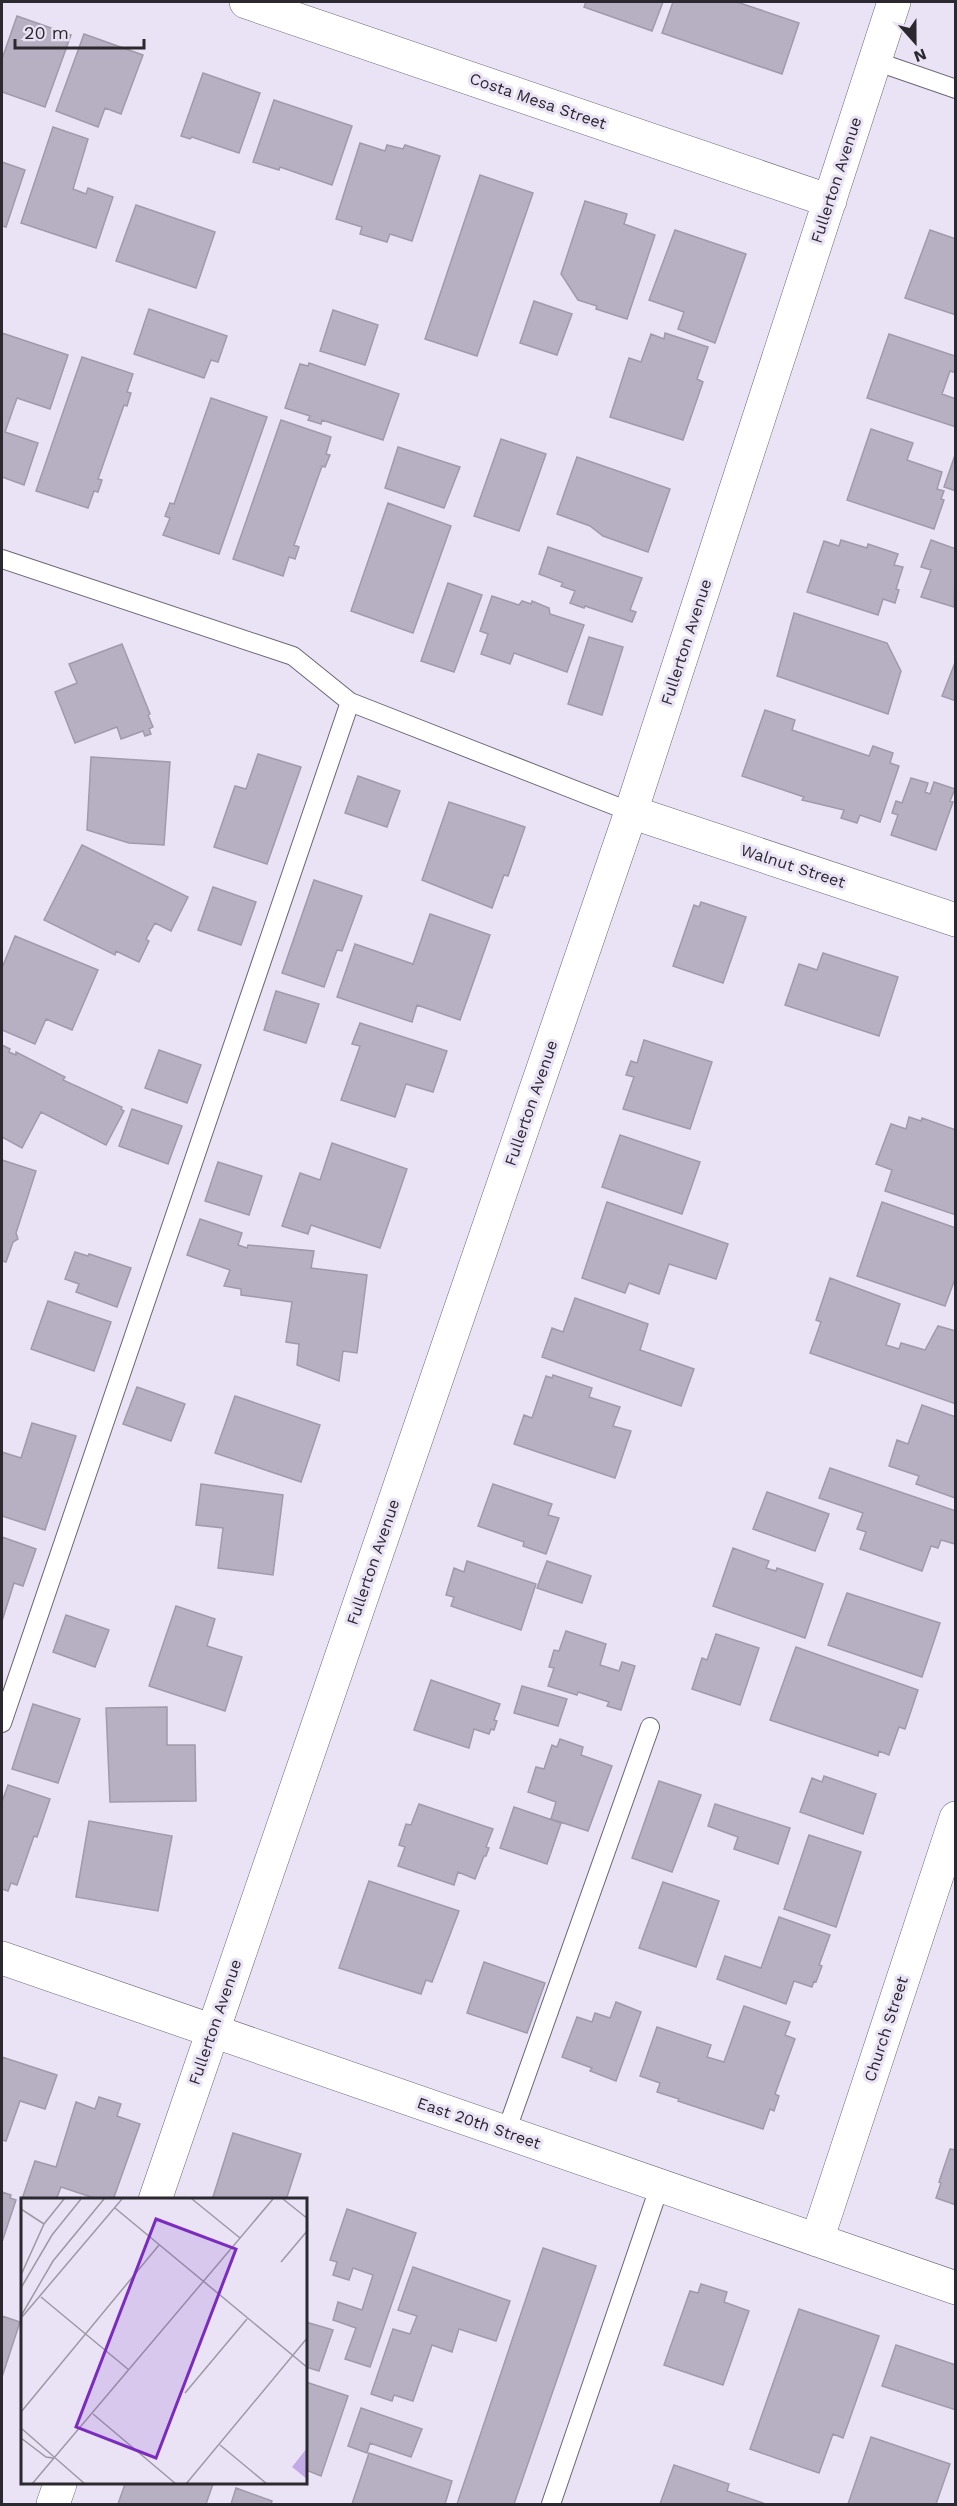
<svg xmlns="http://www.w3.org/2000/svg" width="957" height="2506" font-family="'Work Sans',sans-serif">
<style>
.building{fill:#b6b0c2;stroke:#a09aab;stroke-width:1.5}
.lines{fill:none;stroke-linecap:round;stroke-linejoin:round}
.lane-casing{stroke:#6c6676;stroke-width:20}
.street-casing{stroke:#6c6676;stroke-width:34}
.lane{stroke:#fff;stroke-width:18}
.street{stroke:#fff;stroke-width:33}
.labels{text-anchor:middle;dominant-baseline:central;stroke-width:6;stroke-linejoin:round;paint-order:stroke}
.street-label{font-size:16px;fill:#2b282f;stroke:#eae3f6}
.inset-road{fill:none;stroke:#9e98a6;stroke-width:1.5}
.view{fill:#7b2cbf;fill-opacity:0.15;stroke:#7b2cbf;stroke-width:3}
.inset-edge{fill:none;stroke:#2b282f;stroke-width:3}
</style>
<rect width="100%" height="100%" fill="#eae3f6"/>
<path class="building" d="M586,2H663L652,31L584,7Z
M673,2H737L799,23L782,74L662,33Z
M17,16L71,35L45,107L2,92V59Z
M84,34L143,55L121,114L105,108L98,127L56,111Z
M203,73L260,93L239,153L192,137L190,139L181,136Z
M274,100L352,126L332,185L280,167L279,170L253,162Z
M53,127L88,139L73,189L86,194L88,188L113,197L96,248L21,223Z
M360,143L385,151L387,145L403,149L405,145L440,156L412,241L390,234L387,242L360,234L362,227L336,219Z
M2,162L25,170L6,227L2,226Z
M480,175L533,193L477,356L425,339Z
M585,201L627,214L624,224L655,235L627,319L596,309L597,306L578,300L561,274Z
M136,205L215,232L196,288L116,261Z
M675,230L746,254L715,343L678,329L684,312L649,300Z
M930,230L956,239V315L905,298Z
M534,301L572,314L557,355L520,343Z
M149,309L227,336L218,362L211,360L204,378L134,354Z
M333,310L378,325L365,365L320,351Z
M2,333L68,355L50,409L17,398L5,432L38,443L24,485L2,477Z
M665,333L708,347L697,379L703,382L683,440L610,417L629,358L641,362L651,334L664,339Z
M889,334L955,356L956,373L950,371L942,394L956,399V427L867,398Z
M82,357L133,374L127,392L131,393L127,406L124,405L98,479L102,480L98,492L94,491L88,508L36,491Z
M309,363L399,394L383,440L322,420L321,424L308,420L310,416L285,408L300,364L308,366Z
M211,398L267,417L219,554L163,535L170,518L165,516L170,503L174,504Z
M281,420L331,437L326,454L330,455L325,467L322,466L294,545L299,547L295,559L289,557L283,576L233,559Z
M871,429L913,443L907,460L942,472L937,489L944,491L941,499L944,500L934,529L847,500Z
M501,439L546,454L519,531L474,516Z
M398,447L460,467L444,508L385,488Z
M956,452V491L944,487Z
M577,457L670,489L648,552L603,536L590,526L557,514Z
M388,503L451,526L413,633L351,611Z
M841,540L867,548L868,544L898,554L894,565L903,567L896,589L899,590L895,603L883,599L878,615L807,592L824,541L839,546Z
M931,540L956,549L954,607L921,597L931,570L921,567Z
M548,547L642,578L630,610L636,612L632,622L585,606L584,608L570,603L575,591L561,586L563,583L539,574Z
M448,583L482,595L454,672L421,661Z
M492,596L519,605L522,601L531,604L532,601L549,608L550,614L584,625L567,672L514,653L510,664L481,654L488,634L480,631Z
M794,613L887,643L901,671L888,714L777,676Z
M589,637L623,647L602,715L568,704Z
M122,644L150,714L148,715L153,727L149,729L151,734L145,736L143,731L121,739L117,727L75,743L55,692L77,683L69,664Z
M956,660V701L942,696Z
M765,710L795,720L792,730L869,756L873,746L893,753L890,763L899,766L880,822L860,815L857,823L841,818L844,810L802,800L804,797L742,776Z
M258,754L301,767L267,864L214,847L235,786L246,789Z
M91,757L170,762L164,845L129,843L87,830Z
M358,776L400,791L387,827L345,813Z
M911,778L928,783L925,792L930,794L934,782L955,789L950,801L953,802L936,850L891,835L898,815L892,813L896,801L902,803Z
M449,802L525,827L508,876L504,875L492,908L422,880Z
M82,845L188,897L171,931L155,923L146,939L149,941L139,962L116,951L115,955L44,920Z
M314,880L362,896L342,951L337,950L324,987L282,973Z
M213,887L256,902L241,945L198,930Z
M701,902L746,917L723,983L673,966L694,905L699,907Z
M430,914L490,935L460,1020L417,1005L412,1022L337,997L355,944L413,964Z
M15,936L98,970L72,1030L46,1019L35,1044L2,1030V968Z
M823,953L898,977L879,1036L785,1005L799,964L817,970Z
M276,991L319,1004L306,1043L264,1030Z
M360,1023L447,1051L433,1092L406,1084L395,1117L341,1100L360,1046L352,1044Z
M644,1040L712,1062L690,1129L623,1109L634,1077L626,1075L631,1061L637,1063Z
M2,1045L10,1049L9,1052L16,1055V1052L65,1077L63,1080L122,1107L121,1109L124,1111L106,1145L41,1112L22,1148L2,1137Z
M159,1050L201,1065L187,1103L145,1088Z
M132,1109L182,1126L168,1164L119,1146Z
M909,1117L921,1121L922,1118L956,1130V1215L885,1191L892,1170L876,1164L891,1124L906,1129Z
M620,1135L700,1162L682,1214L602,1187Z
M332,1143L407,1169L380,1248L311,1225L308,1234L282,1226L300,1173L320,1180Z
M2,1160L36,1171L16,1233L18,1239L13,1242L6,1262L2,1261Z
M218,1162L262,1176L249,1215L205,1201Z
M607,1202L728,1244L716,1279L669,1264L659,1294L629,1283L625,1293L582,1278Z
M882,1202L956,1228V1276L945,1306L857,1276Z
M200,1219L242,1233L238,1245L247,1248L248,1245L314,1251L311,1268L367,1275L357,1353L343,1351L339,1381L297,1365L299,1344L286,1342L292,1302L241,1295V1289L224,1286L230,1270L187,1255Z
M75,1252L88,1256L89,1254L131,1268L117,1307L76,1292L79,1284L65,1279Z
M830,1278L900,1304L886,1345L899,1349L901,1343L925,1350L938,1326L956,1331V1404L810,1353L821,1322L816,1320Z
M575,1298L648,1324L640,1350L694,1369L681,1406L542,1357L552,1328L563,1332Z
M48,1301L111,1322L94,1371L31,1349Z
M553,1375L592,1388L589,1397L620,1407L613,1426L631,1431L615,1478L514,1444L524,1415L532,1418L546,1376L552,1378Z
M137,1387L185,1404L171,1441L123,1424Z
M235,1396L320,1425L301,1482L215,1453Z
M922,1405L956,1417L955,1498L916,1484L919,1476L889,1466L897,1440L908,1444Z
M32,1423L76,1436L45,1530L2,1516V1452L21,1458Z
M830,1468L956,1511L955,1544L941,1540L938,1548L931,1546L922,1571L860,1549L866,1532L857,1529L863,1513L819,1498Z
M201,1484L283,1495L273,1575L218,1568L223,1528L196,1525Z
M493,1484L552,1504L548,1515L559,1518L546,1554L523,1546L524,1542L478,1526Z
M767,1492L829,1514L815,1551L753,1529Z
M2,1537L36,1549L23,1586L14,1583L2,1621Z
M733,1548L769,1561L766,1568L776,1571L777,1568L823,1584L805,1638L713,1606Z
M467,1561L536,1584L521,1630L451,1606L454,1597L446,1595L454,1568L464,1572Z
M547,1561L591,1576L582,1603L537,1588Z
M847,1593L940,1623L922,1677L828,1645Z
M176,1606L215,1619L207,1646L242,1657L225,1711L149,1686Z
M66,1615L109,1630L95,1667L53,1652Z
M566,1631L606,1644L600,1665L619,1671L622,1662L635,1666L621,1710L607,1706L609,1702L578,1692L577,1695L548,1686L554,1668L549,1667L554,1650L559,1651Z
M716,1634L759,1648L740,1705L692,1689L702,1658L707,1660Z
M796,1647L918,1690L905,1729L899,1727L889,1755L879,1751L878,1756L770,1720Z
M431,1680L500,1704L494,1720L497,1721L494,1730L491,1729L489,1734L474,1729L469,1748L414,1730Z
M522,1686L567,1699L558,1726L514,1713Z
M33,1704L80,1719L58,1783L12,1769Z
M167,1707V1745H195L196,1801L110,1802L106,1708Z
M560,1739L583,1747L581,1755L612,1766L588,1831L551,1819L556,1802L528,1792L536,1767L544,1769L552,1745L557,1747Z
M824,1776L876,1794L863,1834L800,1812L812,1778L822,1782Z
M659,1781L701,1795L672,1872L632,1858Z
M8,1785L50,1799L37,1837L34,1836L17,1885L11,1883L8,1891L2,1889V1802Z
M419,1804L493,1829L486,1847L489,1848L486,1856H484L475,1879L458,1872L454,1885L398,1866L405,1847L399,1845L406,1824L411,1825Z
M715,1804L790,1828L778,1864L734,1849L738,1837L708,1826Z
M514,1807L561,1823L547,1864L500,1848Z
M89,1821L172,1836L158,1911L76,1897Z
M809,1835L861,1852L836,1927L784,1909Z
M369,1881L459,1911L432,1982L426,1980L421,1994L339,1968Z
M663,1882L719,1901L696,1967L639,1948Z
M779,1917L830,1935L819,1965L822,1966L816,1982L814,1981L812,1987L794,1981L786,2004L717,1979L725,1956L761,1968Z
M484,1962L545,1983L527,2033L467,2013Z
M616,2002L641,2012L616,2081L590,2071L592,2068L562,2057L577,2017L592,2022L595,2013L610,2018Z
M744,2006L790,2022L785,2035L795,2039L775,2094L779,2096L774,2111L770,2109L763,2129L678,2101L679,2099L657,2092L660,2083L640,2076L657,2027L711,2045L707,2057L724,2062Z
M2,2057L57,2075L45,2109L20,2101L6,2141L2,2140Z
M99,2097L121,2104L117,2116L140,2124L113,2200H100L61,2187L56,2200L22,2199L35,2161L56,2167L76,2102L95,2109Z
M233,2133L301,2154L286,2200H212Z
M950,2149L956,2150V2205L936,2198L941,2183L939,2182Z
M2,2192L11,2195L10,2198L16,2200L2,2242Z
M347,2209L416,2233L370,2367L345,2359L356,2328L333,2320L338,2302L362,2310L373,2275L353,2268L349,2280L333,2275L337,2262L330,2260Z
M543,2248L596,2266L514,2504H457Z
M413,2267L510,2301L496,2341L459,2329L452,2352L432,2345L413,2401L394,2395L392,2401L371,2394L393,2329L410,2334L417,2316L398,2310Z
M701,2284L727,2292L724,2302L749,2311L723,2385L664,2365L690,2291L698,2293Z
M799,2309L879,2336L843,2438L833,2434L819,2473L750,2449Z
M2,2316L20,2322L2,2377Z
M306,2322L333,2330L319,2371L306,2367Z
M896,2345L956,2365V2410L882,2386Z
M306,2382L348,2396L321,2476L306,2470Z
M361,2408L422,2429L411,2457L370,2443L367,2453L348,2446Z
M871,2437L950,2464L936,2504H848Z
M369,2453L452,2481L445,2504H352Z
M674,2465L729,2484L727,2491L766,2504H660Z
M125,2484H213L206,2504H118Z
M236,2488L272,2501L271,2504H231Z"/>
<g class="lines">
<g class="lane-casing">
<path id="lane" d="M875,61L956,89
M2,559L293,656L350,702L631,812
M2,1723L350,702
M506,2132L650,1727
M551,2504L660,2185"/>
</g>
<g class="street-casing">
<path id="street" d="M246,2L830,201
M631,812L956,920
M2,1958L956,2288
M155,2200L631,812L894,2
M817,2240L956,1818
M53,2504L60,2484"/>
</g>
<use href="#lane" class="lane"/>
<use href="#street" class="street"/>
</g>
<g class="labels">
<g class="street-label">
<text transform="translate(538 101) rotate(19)">Costa Mesa Street</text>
<text transform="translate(836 180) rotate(-72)">Fullerton Avenue</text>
<text transform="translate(686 642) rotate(-72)">Fullerton Avenue</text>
<text transform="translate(793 866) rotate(18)">Walnut Street</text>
<text transform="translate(531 1103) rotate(-71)">Fullerton Avenue</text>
<text transform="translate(373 1562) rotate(-71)">Fullerton Avenue</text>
<text transform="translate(215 2022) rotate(-71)">Fullerton Avenue</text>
<text transform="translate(886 2029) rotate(-72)">Church Street</text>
<text transform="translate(479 2123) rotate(19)">East 20th Street</text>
</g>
</g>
<g transform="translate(21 2198)">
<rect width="286" height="286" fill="#eae3f6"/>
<path d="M286,250V281L271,269Z" fill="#c2aae6"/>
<path class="inset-road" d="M171,1L219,40M262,1L287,21M94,10L287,170M0,11L23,26M260,64L287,32M0,77L23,26L43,1M0,90L31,37L60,1M20,99L108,172M0,118L32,63L83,1M1,119L101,1M164,195L226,121M0,214L138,47M72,216L155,286M0,230L64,286M0,240L25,259L32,260M199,247L246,286M11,286L252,1M165,286L287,139"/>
<path class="view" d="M135,21L215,51L135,260L55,229Z"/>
<rect width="286" height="286" class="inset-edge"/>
</g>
<rect width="957" height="2506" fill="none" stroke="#2b282f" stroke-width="6"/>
<g transform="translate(915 42) rotate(159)" stroke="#eae3f6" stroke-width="4.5" paint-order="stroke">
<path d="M0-4.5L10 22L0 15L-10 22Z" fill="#2b282f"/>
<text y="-9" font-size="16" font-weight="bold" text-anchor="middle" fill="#2b282f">N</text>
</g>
<path d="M15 39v9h129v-9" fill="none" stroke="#2b282f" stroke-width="3"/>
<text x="24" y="39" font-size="18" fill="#2b282f" stroke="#eae3f6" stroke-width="4.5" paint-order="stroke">20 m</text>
</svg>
